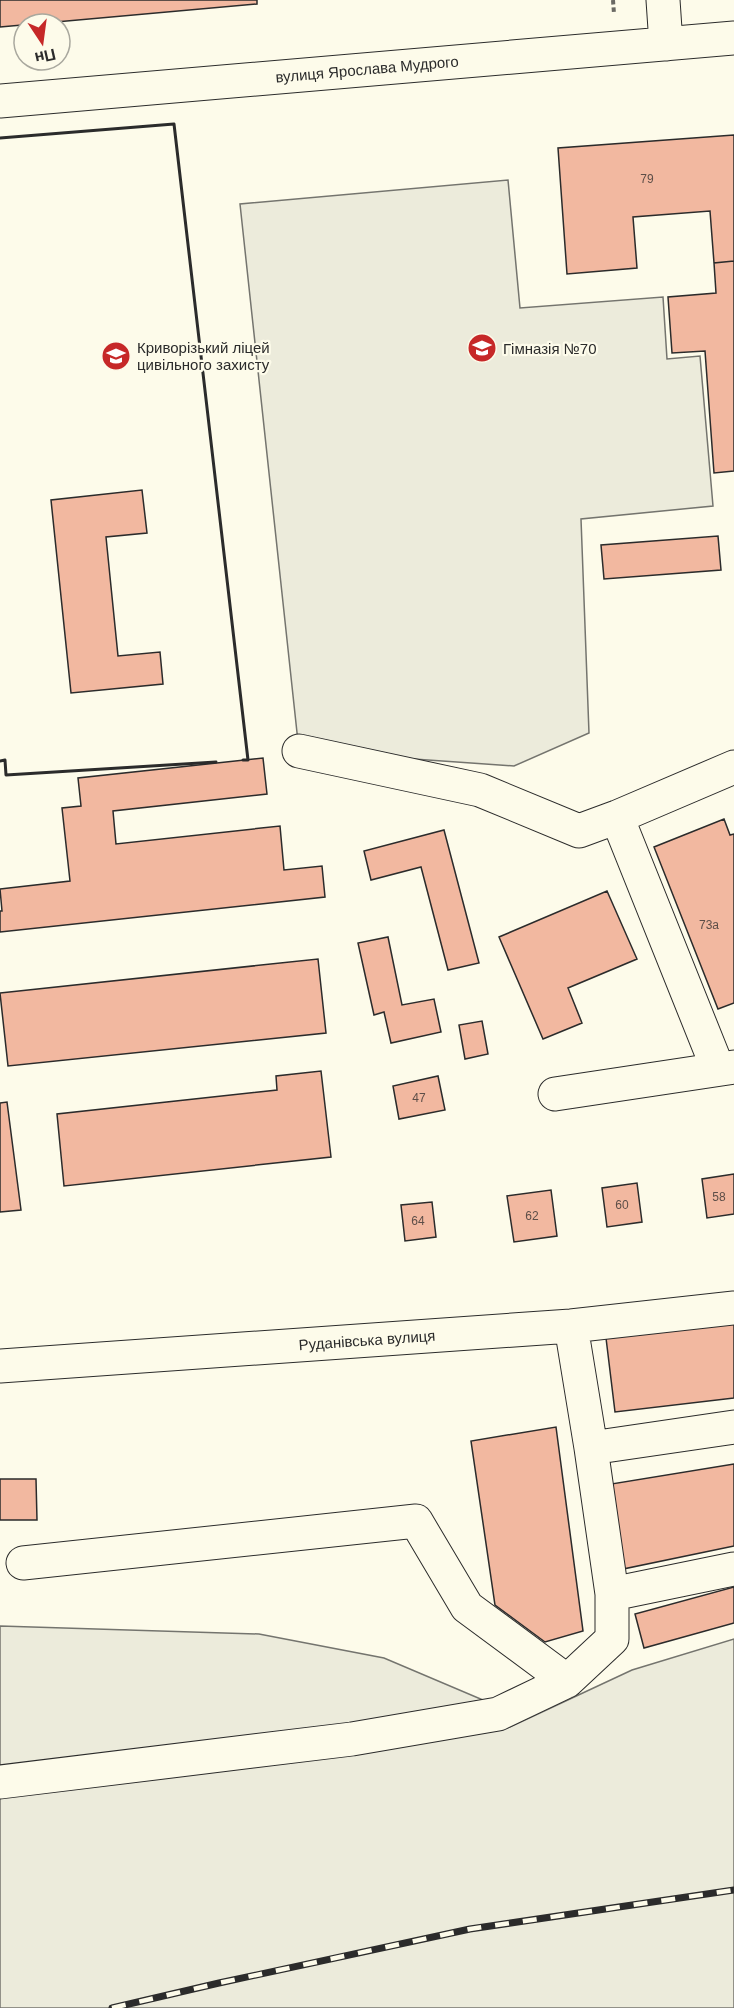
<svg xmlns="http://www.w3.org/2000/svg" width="734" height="2008" font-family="Arial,sans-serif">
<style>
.green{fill:#ecebdb;stroke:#74746e;stroke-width:1.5}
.building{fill:#f2b8a0;stroke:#2b2b2b;stroke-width:1.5}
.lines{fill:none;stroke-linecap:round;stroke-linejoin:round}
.minor-casing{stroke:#2b2b2b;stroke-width:35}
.path{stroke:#6a6964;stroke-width:4;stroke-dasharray:4.5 3;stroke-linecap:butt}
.minor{stroke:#fdfbea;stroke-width:33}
.rail-casing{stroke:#2b2b2b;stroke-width:7}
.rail{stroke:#fdfbea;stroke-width:4.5;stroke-dasharray:14;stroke-linecap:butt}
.wall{stroke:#2b2b2b;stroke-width:3}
.labels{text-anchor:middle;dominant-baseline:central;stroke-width:4.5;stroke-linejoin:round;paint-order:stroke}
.number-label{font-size:12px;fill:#5d4e48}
.street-label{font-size:15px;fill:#2b2b2b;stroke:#fdfbea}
.poi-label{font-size:15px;fill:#2b2b2b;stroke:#fdfbea;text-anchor:start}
</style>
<rect width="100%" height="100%" fill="#fdfbea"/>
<path class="green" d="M508,180L520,308L663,297L667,359L700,356L713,506L581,519L589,733L514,766L299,751L240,204Z
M0,1626L259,1634L384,1658L483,1700L348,1726L0,1768Z
M734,1639V2008H0V1798L510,1727L632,1670Z"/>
<path class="building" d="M0,0H257V4L0,27Z
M734,135V261L714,263L710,211L633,217L637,268L567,274L558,148Z
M734,261V471L714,473L705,351L672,353L668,297L716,293L714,263Z
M142,490L147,533L106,537L118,656L160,652L163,684L71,693L51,500Z
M718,536L721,570L604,579L601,545Z
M263,758L267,794L113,811L116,844L280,826L284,870L322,866L325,897L0,932V911H2L0,889L70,881L62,808L81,806L78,778Z
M724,819L730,835L734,834V1003L718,1009L654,847Z
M444,830L479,963L448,970L421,867L371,880L364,851Z
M607,891L637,959L568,988L582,1023L543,1039L499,937Z
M388,937L402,1005L434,999L441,1032L391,1043L384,1012L374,1015L358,943Z
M318,959L326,1033L8,1066L0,993Z
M482,1021L488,1054L465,1059L459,1025Z
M321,1071L331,1157L64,1186L57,1114L277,1090L276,1076Z
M438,1076L445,1110L399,1119L393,1086Z
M7,1102L21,1210L0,1212V1103Z
M734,1174V1214L707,1218L702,1179Z
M637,1183L642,1222L607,1227L602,1188Z
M551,1190L557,1236L514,1242L507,1196Z
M432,1202L436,1237L405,1241L401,1205Z
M734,1322V1398L615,1412L606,1338Z
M556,1427L583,1631L545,1642L495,1605L471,1441Z
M734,1464V1546L623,1569L605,1485Z
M0,1479H36L37,1520H0Z
M734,1587V1623L644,1648L635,1614Z"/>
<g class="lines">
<g class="minor-casing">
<path id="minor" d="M663,0L666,44
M0,101L734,38
M299,751L480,790L579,831L617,817L734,767
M617,817L718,1069
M555,1094L734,1067
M571,1326L591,1448L734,1427
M0,1366L571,1326L734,1308
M591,1448L612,1594L734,1569
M23,1563L416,1521L467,1607L567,1681
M0,1782L352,1739L498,1714L567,1681L612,1639V1594"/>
</g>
<path class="path" d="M613,0L614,14"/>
<use href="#minor" class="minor"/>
<g class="rail-casing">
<path id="rail" d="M112,2008L219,1983L470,1929L734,1890"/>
</g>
<use href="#rail" class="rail"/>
<path class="wall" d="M0,138L174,124L248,760H243
M0,761L5,760L6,775L216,762"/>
</g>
<defs>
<g id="school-disc" transform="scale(1.5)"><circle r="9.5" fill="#c62828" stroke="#fdfbea"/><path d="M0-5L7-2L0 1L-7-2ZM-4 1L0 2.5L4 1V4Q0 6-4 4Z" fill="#fff"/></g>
</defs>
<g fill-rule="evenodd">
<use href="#school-disc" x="482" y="348"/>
<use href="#school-disc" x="116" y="356"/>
</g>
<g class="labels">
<g class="number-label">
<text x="647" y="179">79</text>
<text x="709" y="925">73а</text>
<text x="419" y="1098">47</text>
<text x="719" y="1197">58</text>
<text x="622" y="1205">60</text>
<text x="532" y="1216">62</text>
<text x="418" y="1221">64</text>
</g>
<g class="street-label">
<text transform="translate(367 69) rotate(-5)">вулиця Ярослава Мудрого</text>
<text transform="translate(367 1340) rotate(-4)">Руданівська вулиця</text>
</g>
<g class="poi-label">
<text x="137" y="347">Криворізький ліцей<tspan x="137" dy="17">цивільного захисту</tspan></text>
<text x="503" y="348">Гімназія №70</text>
</g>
</g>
<g transform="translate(42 42) rotate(167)"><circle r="28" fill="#fdfbea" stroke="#a9a89e" stroke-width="1.5"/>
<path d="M0-4.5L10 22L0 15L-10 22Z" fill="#c62828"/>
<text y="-9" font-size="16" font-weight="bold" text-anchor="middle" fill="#2b2b2b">Пн</text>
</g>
</svg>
